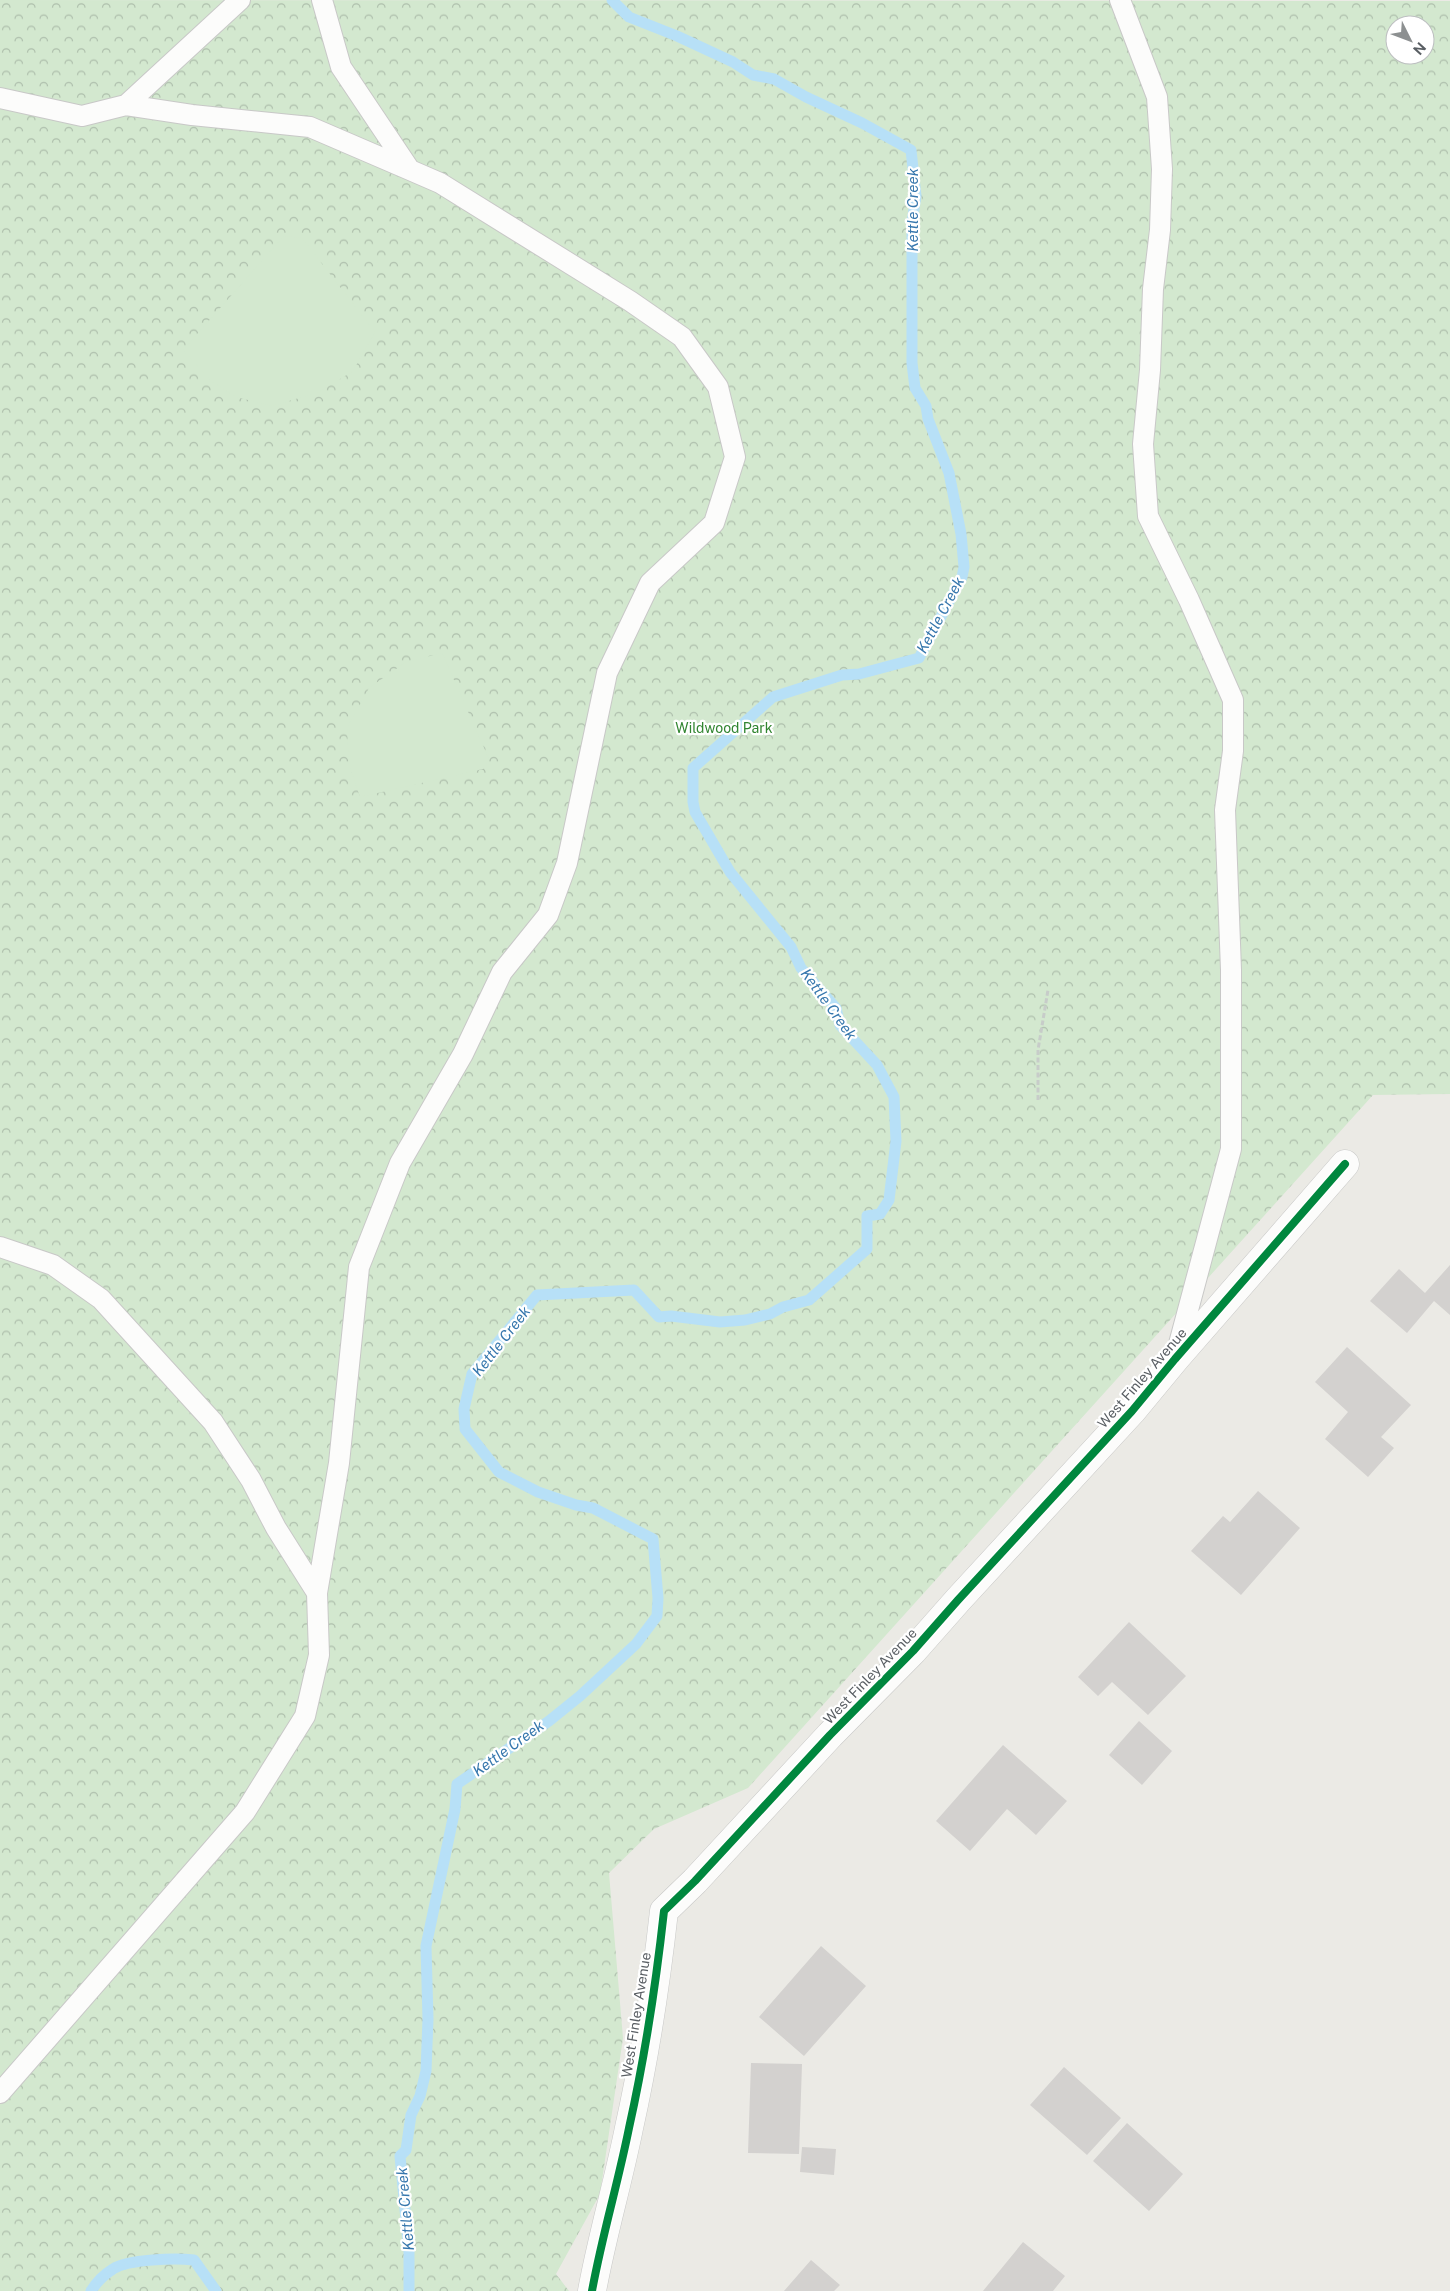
<svg xmlns="http://www.w3.org/2000/svg" width="1450" height="2291" font-family="'Public Sans',sans-serif">
<style>
.forest{fill:url(#forest-crowns);fill-rule:evenodd}
.garden{fill:#d3e8cf}
.lines{fill:none;stroke-linecap:round;stroke-linejoin:round}
.stream{stroke:#b7e0f7;stroke-width:11}
.building{fill:#d3d1cf}
.service-casing{stroke:#c8c8c7;stroke-width:22}
.minor-casing{stroke:#c8c8c7;stroke-width:29}
.path{stroke:#c7ccc9;stroke-width:3;stroke-dasharray:5 2.5;stroke-linecap:butt}
.service{stroke:#fcfcfb;stroke-width:20}
.minor{stroke:#fcfcfb;stroke-width:28}
.cycleway-casing{stroke:#fff;stroke-width:11}
.cycleway{stroke:#00873e;stroke-width:8}
.labels{text-anchor:middle;dominant-baseline:central;stroke-width:4.5;stroke-linejoin:round;paint-order:stroke}
.park-label{font-size:14px;fill:#318530;stroke:#fff}
.street-label{font-size:14px;fill:#5a5f64;stroke:#fff}
.water-label{font-size:15px;font-style:italic;fill:#3677ad;stroke:#fff}
</style>
<defs>
<pattern id="forest-crowns" width="20" height="18" patternUnits="userSpaceOnUse" patternTransform="scale(1.25)"><rect width="20" height="18" fill="#d3e8cf"/><path d="M2 6a3 3 0 1 1 6 0M12 15a3 3 0 1 1 6 0" fill="none" stroke="#aebfac"/></pattern>
</defs>
<rect width="100%" height="100%" fill="#ebeae5"/>
<path class="forest" d="M0,0L1450,1V1094L1373,1095L748,1788L654,1829L609,1873L623,2038L600,2194L556,2274L569,2291H0ZM1395,25H1425V55H1395Z"/>
<path class="garden" d="M284,236L302,238L375,332L353,371L319,392L272,406L236,397L211,381L183,350Z
M442,653L489,759L483,769L360,797L349,765L347,728L369,688L406,662Z"/>
<g class="lines">
<path class="stream" d="M91,2291C96,2283 105,2274 113,2269C128,2259 176,2258 194,2260L216,2291
M409,2291V2252L400,2156L406,2150L411,2115L420,2096L426,2071L428,2019L426,1946L455,1809L457,1784L549,1721L580,1696L636,1644L657,1616L658,1598L653,1539L593,1508L576,1505L538,1492L499,1472L465,1429L464,1409L472,1374L537,1295L634,1290L659,1317L671,1316L720,1322L745,1320L770,1314L783,1307L809,1300L867,1249V1216L880,1214L889,1200L896,1141L894,1097L877,1065L840,1025L836,1008L801,968L791,947L730,872L695,812L693,802V768L773,697L842,675L859,674L919,658L962,577L964,567L961,534L949,473L928,419L926,406L915,388L912,363V222L916,196L911,150L862,123L806,97L774,79L753,75L733,62L677,36L629,17L612,0"/>
</g>
<path class="building" d="M1450,1265V1315L1434,1301L1407,1333L1370,1301L1399,1269L1425,1293Z
M1347,1347L1411,1405L1381,1437L1394,1448L1368,1477L1325,1439L1348,1412L1315,1382Z
M1258,1491L1300,1528L1241,1595L1191,1551L1223,1516L1230,1522Z
M1129,1622L1186,1676L1148,1715L1112,1682L1098,1696L1078,1677Z
M1139,1721L1172,1751L1142,1785L1109,1755Z
M1003,1745L1067,1801L1036,1835L1007,1809L970,1851L936,1821Z
M821,1946L866,1986L804,2056L759,2017Z
M751,2063L802,2064L799,2154L748,2153Z
M1064,2067L1121,2118L1087,2155L1030,2105Z
M1127,2123L1183,2174L1149,2211L1093,2161Z
M802,2147L836,2149L834,2175L800,2172Z
M1023,2242L1065,2276L1053,2291H983Z
M811,2260L840,2285L834,2291H784Z"/>
<g class="lines">
<g class="service-casing">
<path id="service" d="M1120,0L1157,97L1162,169L1160,230L1153,289L1150,370L1143,444L1148,516L1189,600L1233,700V751L1225,810L1231,970V1149L1176,1355
M0,98L82,116L126,105L240,0
M126,105L192,115L310,127L410,170
M0,1247L53,1265L101,1299L213,1422L251,1480L276,1528L317,1593
M0,2093L245,1812L305,1716L319,1655L317,1593L339,1463L359,1267L400,1163L463,1054L502,972L548,915L567,863L607,673L650,583L714,523L735,457L718,387L682,337L630,301L440,183L410,170L341,67L322,0"/>
</g>
<g class="minor-casing">
<path id="minor" d="M592,2291C602,2236 618,2183 629,2128C645,2056 656,1984 664,1911L695,1881L830,1735L913,1651L958,1600L1132,1411L1175,1359L1345,1164"/>
</g>
<path class="path" d="M1038,1100V1050L1048,990"/>
<use href="#service" class="service"/>
<use href="#minor" class="minor"/>
<g class="cycleway-casing">
<path id="cycleway" d="M592,2291C602,2236 618,2183 629,2128C645,2056 656,1984 664,1911L695,1881L830,1735L913,1651L958,1600L1132,1411L1175,1359L1345,1164"/>
</g>
<use href="#cycleway" class="cycleway"/>
</g>
<g class="labels">
<g class="park-label">
<text x="724" y="728">Wildwood Park</text>
</g>
<g class="street-label">
<text transform="translate(1142 1378) rotate(-49)">West Finley Avenue</text>
<text transform="translate(870 1676) rotate(-46)">West Finley Avenue</text>
<text transform="translate(636 2015) rotate(-81)">West Finley Avenue</text>
</g>
<g class="water-label">
<text transform="translate(912 210) rotate(-90)">Kettle Creek</text>
<text transform="translate(940 615) rotate(-62)">Kettle Creek</text>
<text transform="translate(829 1004) rotate(54)">Kettle Creek</text>
<text transform="translate(501 1341) rotate(-52)">Kettle Creek</text>
<text transform="translate(508 1748) rotate(-36)">Kettle Creek</text>
<text transform="translate(405 2209) rotate(-95)">Kettle Creek</text>
</g>
</g>
<g transform="translate(1410 40) rotate(132)"><circle r="24" fill="#ffffff" stroke="#bdbfc1"/>
<path d="M0-4L9 19L0 12L-9 19Z" fill="#8d9091"/>
<text y="-8" font-size="14" font-weight="bold" text-anchor="middle" fill="#5a5f64">N</text>
</g>
</svg>
